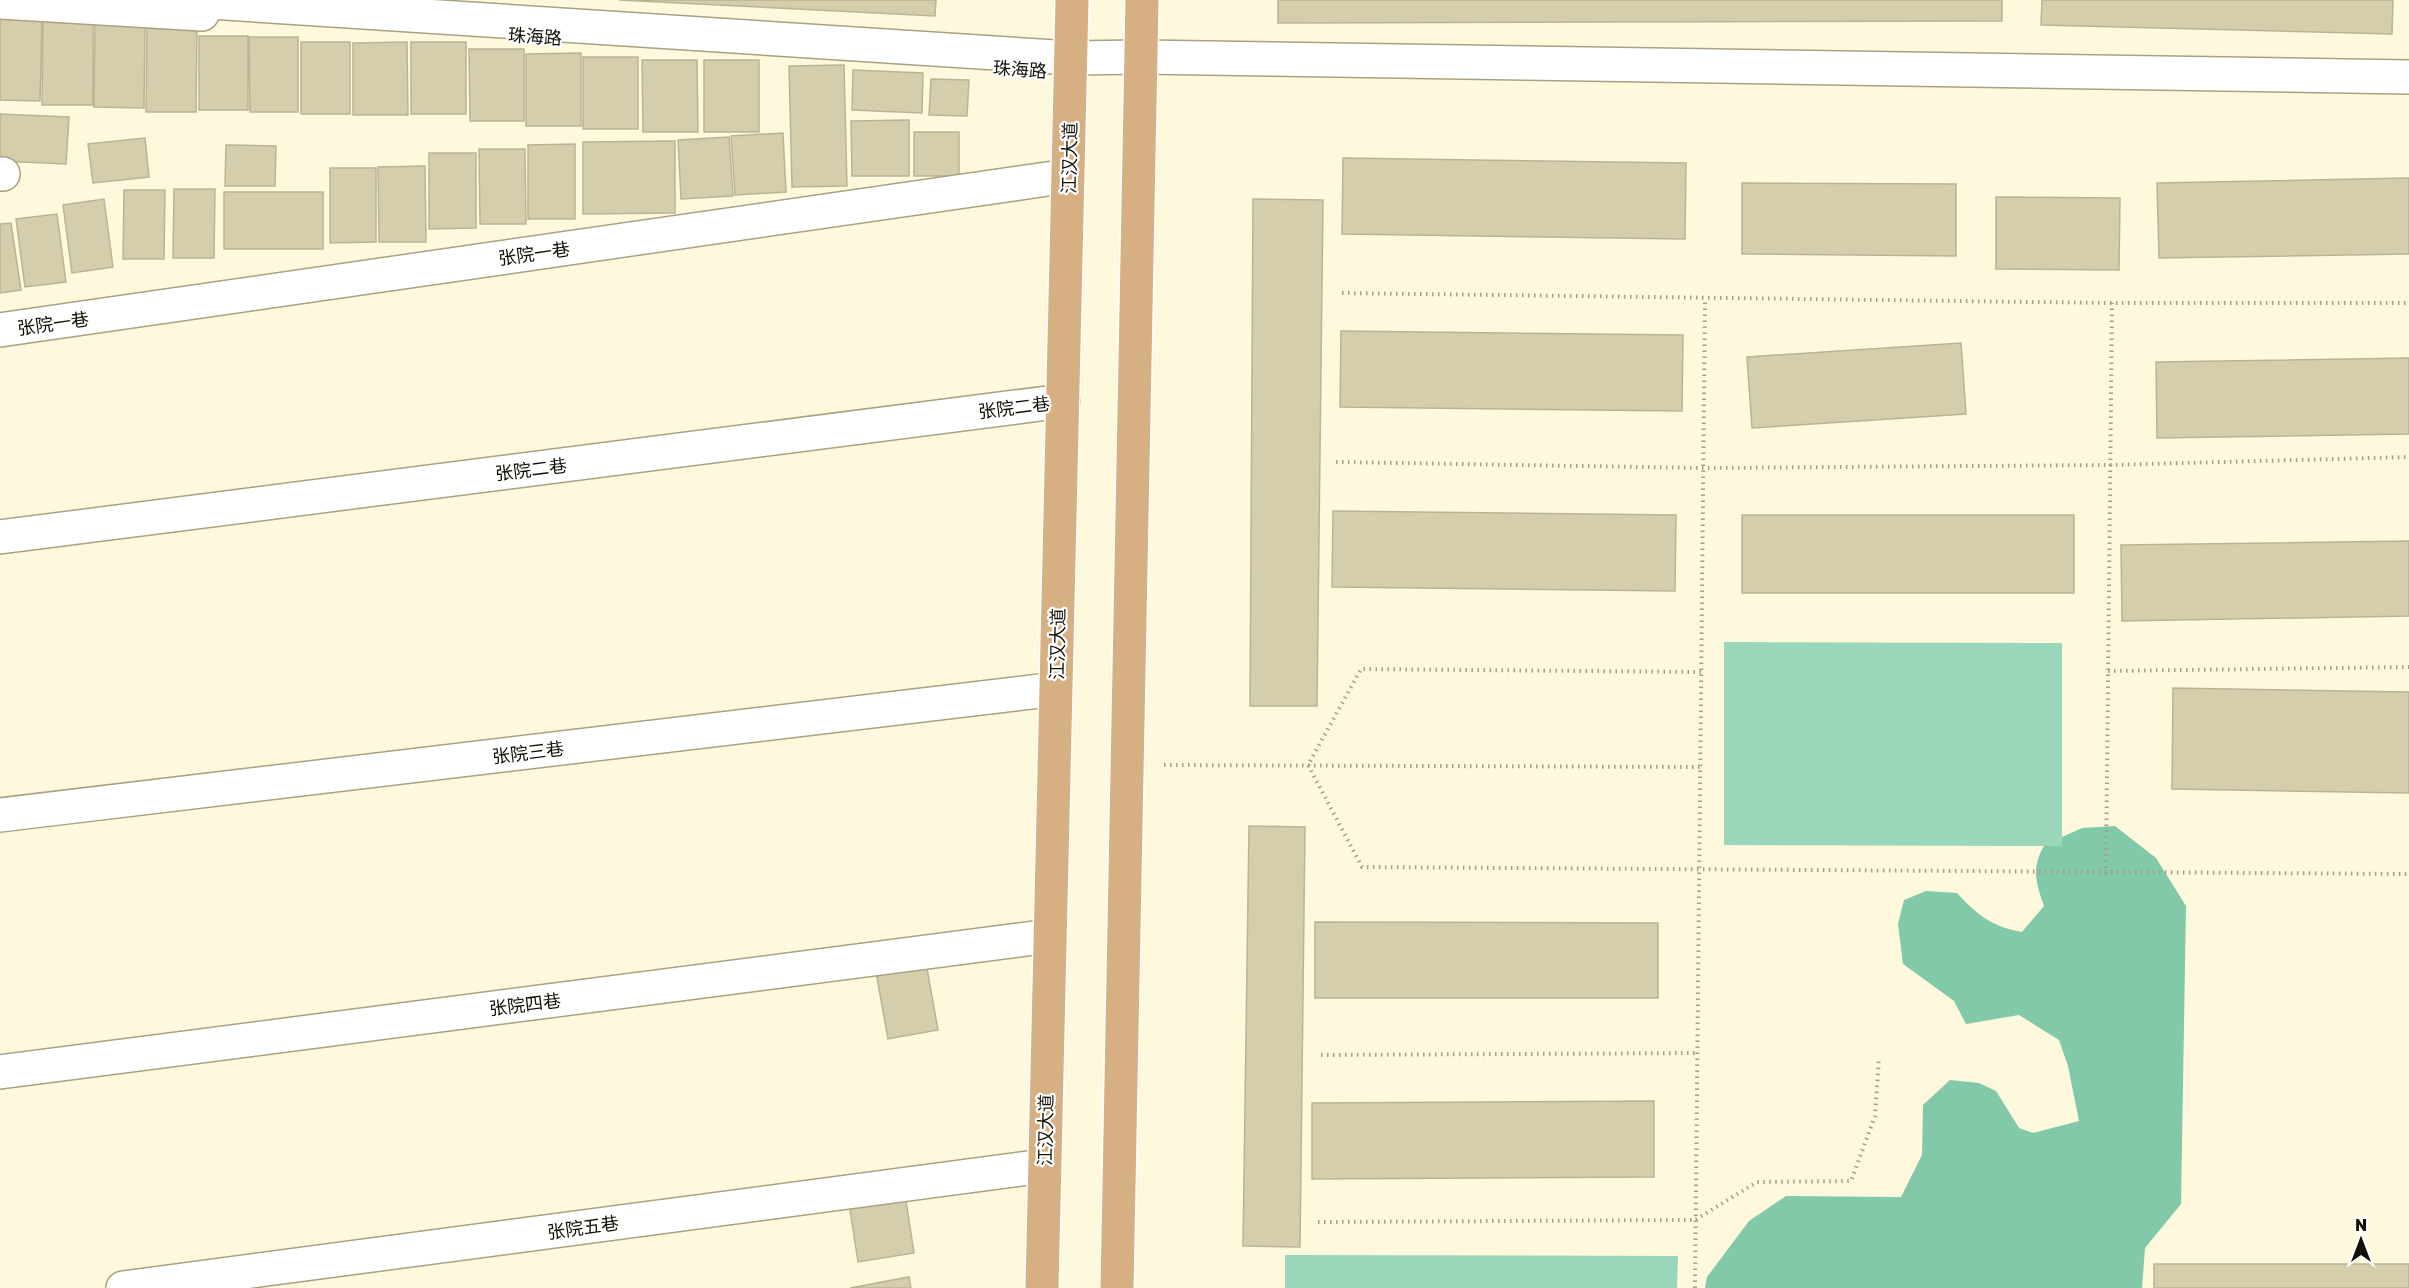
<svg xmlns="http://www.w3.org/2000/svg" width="2409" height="1288" font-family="'Golos Text','Noto Sans SC',sans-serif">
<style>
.green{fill:#9ad6ba}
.forest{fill:#81c9a8}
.building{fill:#d5cead;stroke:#bbb494;stroke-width:1.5}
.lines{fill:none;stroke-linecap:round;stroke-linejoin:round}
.minor-casing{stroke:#a8a282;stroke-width:36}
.primary-casing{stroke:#fff;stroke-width:36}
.path{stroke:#a39f8a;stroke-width:4;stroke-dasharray:1.5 4.5;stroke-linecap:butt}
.minor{stroke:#fff;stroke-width:33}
.primary{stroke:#d6b082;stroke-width:33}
.labels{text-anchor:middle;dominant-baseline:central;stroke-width:4.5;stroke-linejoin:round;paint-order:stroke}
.street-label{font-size:18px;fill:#121005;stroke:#fff}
</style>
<rect width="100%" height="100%" fill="#fef8dd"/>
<path class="green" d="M1724,642L2062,643V846L1724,845Z
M1285,1255L1678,1256L1677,1288H1285Z"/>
<path class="forest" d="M2115,826L2156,858L2186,906L2181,1204L2145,1248L2142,1288H1705L1707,1277L1749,1221L1786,1196L1901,1197L1922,1155L1923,1105L1950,1080L1979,1083L1996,1091L2019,1128L2033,1133L2079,1121L2068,1066L2059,1040L2019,1015L1966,1024L1954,1001L1903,964L1898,924L1904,900L1926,891L1957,893C1977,915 1993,927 2022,932L2044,906C2036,883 2031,868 2044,846H2062V837L2082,828Z"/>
<path class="building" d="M619,0H936L935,16Z
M1278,0H2002V21L1278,23Z
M2042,0H2393L2392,34L2041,25Z
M0,17H42L40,101L0,100Z
M43,21L93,22V105H42Z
M95,24L145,25L144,108L94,107Z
M147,28L197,29L196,112H146Z
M199,36H248V110H199Z
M249,37H298V112H250Z
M301,42H350V114H301Z
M407,42L408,115H353V43Z
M411,42H466V114H411Z
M469,49H524V121H470Z
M581,53V126H526V54Z
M583,57H638V129H583Z
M642,60H697L698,132H643Z
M704,60H759V132H704Z
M844,65L847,186L792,187L789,66Z
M853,70L923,73L922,113L852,110Z
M931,79L969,80L967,116L929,115Z
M0,114L69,117L66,164L0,161Z
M909,120V176H852L851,121Z
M914,132H959V176H914Z
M783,133L786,192L735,195L731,136Z
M729,137L733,196L681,199L678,140Z
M145,138L149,177L93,183L88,144Z
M675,141V213L583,214V142Z
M575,144V219H528V145Z
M226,145L276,146L275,186H225Z
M479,149H525L526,224H480Z
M429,153H476V228L429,229Z
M1343,158L1686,163L1685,239L1342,234Z
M425,166L426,242H379L378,167Z
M330,168H376V242L330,243Z
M2409,178V254L2159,258L2157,183Z
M1742,183L1956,184V256L1742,254Z
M174,189H215L214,258H173Z
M124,190H165L164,259H123Z
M224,192H323V249H224Z
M1996,197L2120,198L2119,270L1996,269Z
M104,199L113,267L72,273L63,205Z
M1253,199L1323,200L1317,706H1250Z
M57,214L66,282L25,287L16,219Z
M11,223L21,290L0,293V224Z
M1341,331L1683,335L1682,411L1340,407Z
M1961,343L1966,414L1752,428L1747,357Z
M2409,358V434L2157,438L2156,362Z
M1333,511L1676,515L1675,591L1332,587Z
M1742,515H2074V593H1742Z
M2409,541V616L2122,621L2121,545Z
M2173,688L2409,692V793L2172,789Z
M1249,826L1305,827L1300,1247L1243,1246Z
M1315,922L1658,923V998H1315Z
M926,963L938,1030L888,1039L876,972Z
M1654,1101V1177L1312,1179V1103Z
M905,1194L914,1253L858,1262L849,1203Z
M2154,1264H2409V1288H2154Z
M909,1277L911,1288H850Z"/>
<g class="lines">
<g class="minor-casing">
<path id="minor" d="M178,0L1071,58L1142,57L2409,77
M0,2L202,14
M0,174H3
M0,330L1068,176
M0,537L1063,401
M0,815L1056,689
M0,1072L1050,936
M123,1288L1044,1166"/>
</g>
<g class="primary-casing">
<path id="primary" d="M1042,1288L1072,0
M1117,1288L1142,0"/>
</g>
<path class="path" d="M1342,293L2112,303H2409
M1336,462L1703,468L2110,465L2409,457
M2108,671L2409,667
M1701,672L1361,669L1308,765L1362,867L2409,874
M1164,765L1700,767
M2106,874L2112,303
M1321,1055L1697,1053
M1318,1222L1695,1220L1757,1182L1851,1181L1875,1116L1879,1058
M1695,1288L1705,298"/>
<use href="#minor" class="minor"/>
<use href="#primary" class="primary"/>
</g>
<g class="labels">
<g class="street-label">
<text transform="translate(535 36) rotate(4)">珠海路</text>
<text transform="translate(1020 69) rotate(4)">珠海路</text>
<text transform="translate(1069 158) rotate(-89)">江汉大道</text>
<text transform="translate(534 253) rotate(-8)">张院一巷</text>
<text transform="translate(53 323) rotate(-8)">张院一巷</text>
<text transform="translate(1014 407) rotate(-7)">张院二巷</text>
<text transform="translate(531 469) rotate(-7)">张院二巷</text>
<text transform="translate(1057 644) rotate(-89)">江汉大道</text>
<text transform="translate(528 752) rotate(-7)">张院三巷</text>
<text transform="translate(525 1004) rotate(-7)">张院四巷</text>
<text transform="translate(1045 1130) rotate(-89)">江汉大道</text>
<text transform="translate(583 1227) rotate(-8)">张院五巷</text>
</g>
</g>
<g transform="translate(2361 1240)" stroke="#ffffff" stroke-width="4.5" paint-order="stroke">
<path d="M0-4.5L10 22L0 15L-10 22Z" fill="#121005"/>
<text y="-9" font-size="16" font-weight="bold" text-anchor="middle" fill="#121005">N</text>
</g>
</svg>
